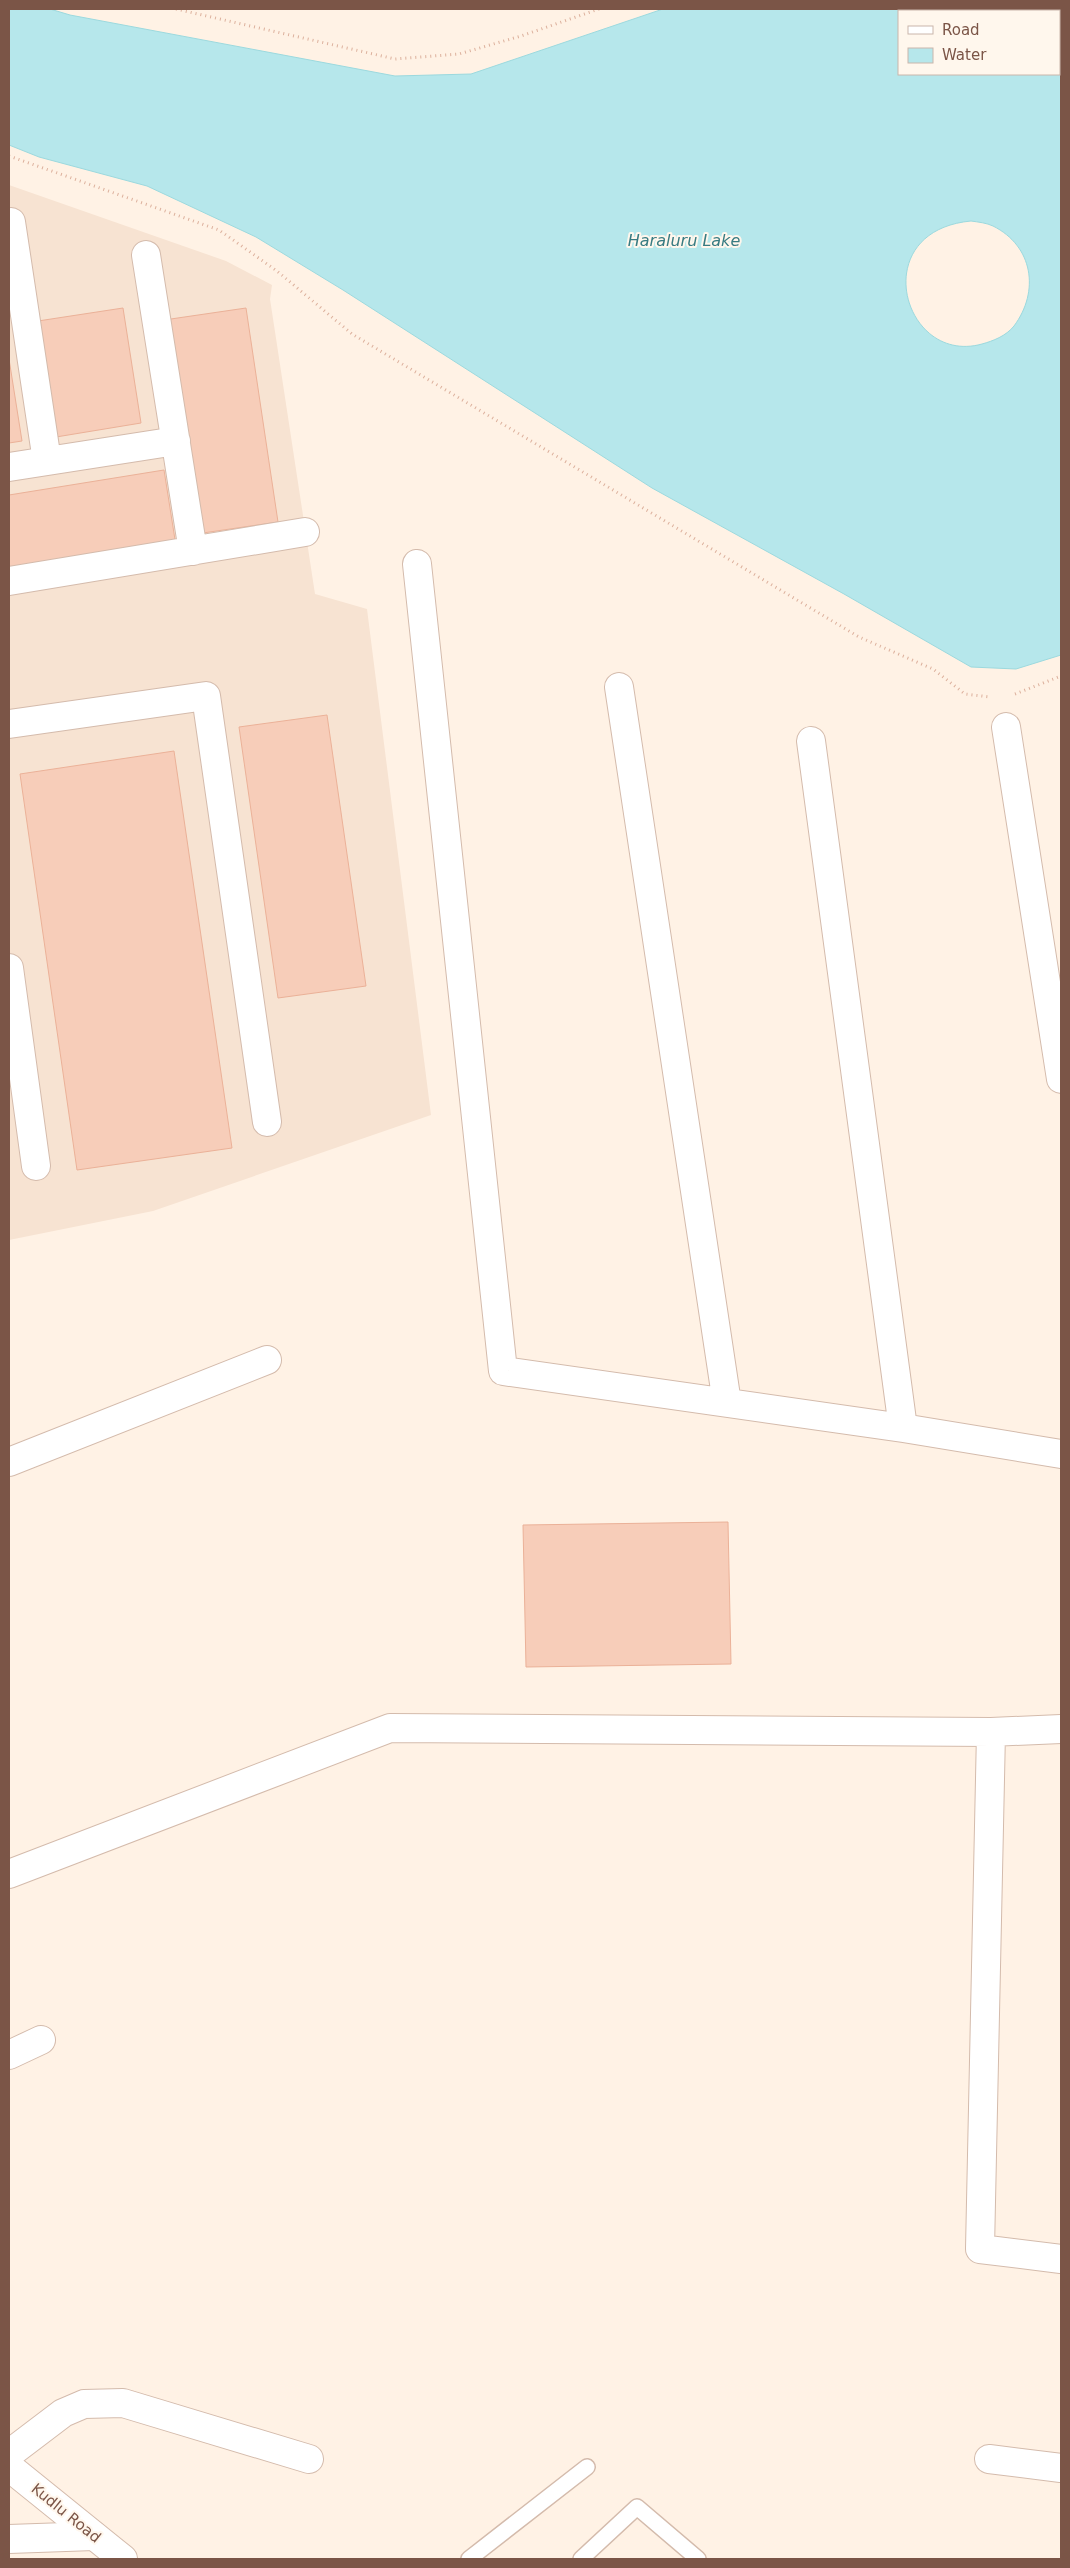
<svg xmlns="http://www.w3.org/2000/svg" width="1070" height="2568" font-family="'DejaVu Sans',sans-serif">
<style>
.residential{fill:#f7e3d2}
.water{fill:#b6e7eb;stroke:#9cd9de;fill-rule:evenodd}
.building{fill:#f7cdb9;stroke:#ebb198}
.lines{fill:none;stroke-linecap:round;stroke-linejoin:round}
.service-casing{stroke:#d4bbac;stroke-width:18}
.minor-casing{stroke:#d4bbac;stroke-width:30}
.tertiary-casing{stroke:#d4bbac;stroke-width:30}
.path{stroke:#dcb09c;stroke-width:3;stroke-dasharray:1 4;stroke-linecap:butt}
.service{stroke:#fff;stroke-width:15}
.minor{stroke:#fff;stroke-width:28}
.tertiary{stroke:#fff;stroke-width:28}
.labels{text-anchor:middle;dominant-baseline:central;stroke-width:4;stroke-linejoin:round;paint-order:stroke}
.street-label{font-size:15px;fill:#7b5547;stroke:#fff7ed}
.water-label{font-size:16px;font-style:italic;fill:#387b82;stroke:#fff7ed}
</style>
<rect width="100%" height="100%" fill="#fff2e5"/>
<path class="residential" d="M9,185L226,261L272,285L270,299L315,594L367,609L431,1115L153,1211L9,1240Z"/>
<path class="water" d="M9,9H50L70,15L395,76L471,74L663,9H1061V655L1016,669L971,667L844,594L652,488L343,290L256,237L147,186L39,157L9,145ZM899,11H1059V74H899ZM971,221C978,222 987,223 993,226C1033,246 1040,291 1014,326C1006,336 993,341 982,344C903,366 865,231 971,221Z"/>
<path class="building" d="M123,308L141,423L56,437L38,321Z
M246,308L278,522L196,534L164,320Z
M9,359L22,441L9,443Z
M164,470L176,546L9,573V495Z
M327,715L366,986L278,998L239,727Z
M174,751L232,1148L77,1170L20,774Z
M728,1522L731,1664L526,1667L523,1525Z"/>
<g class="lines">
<g class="service-casing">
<path id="service" d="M469,2559L587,2467
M581,2559L637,2507L698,2559"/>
</g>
<g class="minor-casing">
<path id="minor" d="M11,222L47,461
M146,255L193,551
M9,467L176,441
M417,564L503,1371L903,1428L1061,1454
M9,581L305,532
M619,687L727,1403
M9,724L206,696L267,1122
M1006,727L1061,1079
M811,741L903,1428
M9,968L36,1166
M9,1462L267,1360
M991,1732L980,2249L1061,2259
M9,1874L390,1728L991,1732L1061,1729
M9,2055L41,2040
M9,2454L63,2413L84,2404L123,2403L309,2459
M989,2459L1061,2468
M9,2539L94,2536"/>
</g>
<g class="tertiary-casing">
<path id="tertiary" d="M9,2467L123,2559"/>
</g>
<path class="path" d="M176,9L395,59L459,54L521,36L599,9
M9,156L219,230L277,271L352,334L859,637L933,669L965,694L990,697
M1015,694L1061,676"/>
<use href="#service" class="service"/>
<use href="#minor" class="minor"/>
<use href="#tertiary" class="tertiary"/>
</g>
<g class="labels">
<g class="street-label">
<text transform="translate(66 2513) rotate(39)">Kudlu Road</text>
</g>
<g class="water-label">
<text x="684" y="240">Haraluru Lake</text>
</g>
</g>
<rect width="1070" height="2568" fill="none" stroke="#7b5547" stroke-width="20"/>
<rect x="898" y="10" width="162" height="65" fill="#fff7ed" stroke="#cab6ab"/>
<rect x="908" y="26" width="25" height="8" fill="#ffffff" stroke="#cab6ab"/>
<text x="942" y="35" font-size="15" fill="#7b5547">Road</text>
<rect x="908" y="48" width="25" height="15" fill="#b6e7eb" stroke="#cab6ab"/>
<text x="942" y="60" font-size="15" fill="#7b5547">Water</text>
</svg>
